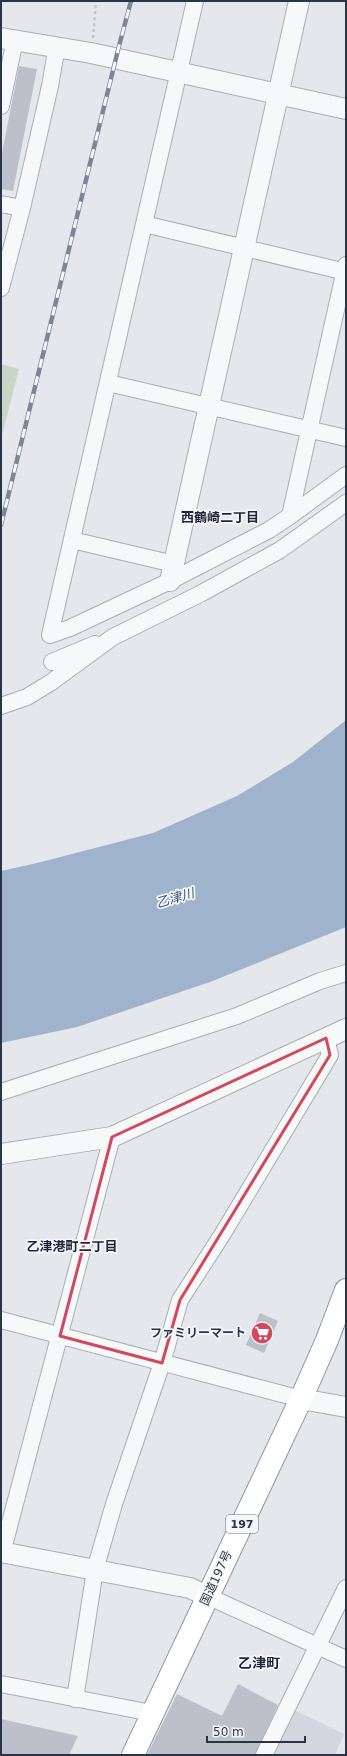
<svg xmlns="http://www.w3.org/2000/svg" width="347" height="1756" font-family="'DejaVu Sans','Noto Sans JP',sans-serif">
<style>
.built{fill:#d2d6de}
.green{fill:#c9d6c5}
.water{fill:#9fb4cc}
.building{fill:#bbc0ca}
.lines{fill:none;stroke-linecap:round;stroke-linejoin:round}
.minor-casing{stroke:#a9aeb7;stroke-width:18}
.tertiary-casing{stroke:#a9aeb7;stroke-width:22}
.trunk-casing{stroke:#8b94a3;stroke-width:24}
.path{stroke:#c2c5cb;stroke-width:2.5;stroke-dasharray:3 3;stroke-linecap:butt}
.minor{stroke:#f7f8fa;stroke-width:16}
.tertiary{stroke:#f7f8fa;stroke-width:20}
.trunk{stroke:#fff;stroke-width:22}
.rail-casing{stroke:#7d8696;stroke-width:4.5}
.rail{stroke:#f4f6f9;stroke-width:3;stroke-dasharray:9;stroke-linecap:butt}
.marked{fill:none;stroke:#d1495b;stroke-width:3;stroke-linejoin:round}
.labels{text-anchor:middle;dominant-baseline:central;stroke-width:3.5;stroke-linejoin:round;paint-order:stroke}
.shield{fill:#f4f6f9;stroke:#676e7b;stroke-width:1}
.shield-label{font-size:11px;font-weight:bold;fill:#2b3445}
.poi-label{font-size:12px;font-weight:bold;fill:#2b3445;stroke:#f4f6f9;text-anchor:end}
.street-label{font-size:12px;fill:#2b3445;stroke:#f4f6f9}
.neighbourhood-label{font-size:13px;font-weight:bold;fill:#1d2536;stroke:#f4f6f9}
.water-label{font-size:13px;font-style:italic;fill:#34527a;stroke:#f4f6f9}
.quarter-label{font-size:14px;font-weight:bold;fill:#1d2536;stroke:#f4f6f9}
</style>
<rect width="100%" height="100%" fill="#e4e7ec"/>
<path class="built" d="M294,1710L344,1734L335,1755H273Z"/>
<path class="green" d="M1,364L19,369L1,439Z"/>
<path class="water" d="M346,720V927L210,982L77,1027L1,1043V871L37,863L153,833L237,796L293,762Z"/>
<path class="building" d="M19,66L37,69L13,191L1,189V158Z
M260,1313L278,1321L264,1353L246,1345Z
M238,1684L278,1705L255,1755H147L177,1694L222,1716Z
M1,1719L78,1736L69,1755H1Z"/>
<g class="lines">
<g class="minor-casing">
<path id="minor" d="M1,106L15,40
M1,204L22,208
M144,224L346,272
M1,288L22,208L50,86L57,46
M108,383L346,438
M290,516L346,265
M72,540L174,564
M50,635L195,1
M50,635L70,628L170,581L269,530L290,516L346,475
M52,662L95,644
M1,706L27,697L50,683L113,637L200,594L280,550L346,503
M1,1092L237,1016L320,981L346,973
M1,1320L301,1399
M2,1553L112,1137
M207,1596L346,1659
M1,1684L152,1713
M75,1699L95,1570L114,1504L162,1363L180,1300L222,1235L330,1055L326,1038
M264,1755L346,1588"/>
</g>
<g class="tertiary-casing">
<path id="tertiary" d="M1,38L91,53L346,109
M170,581L299,1
M1,1154L112,1137L346,1029
M301,1399L346,1407
M1,1552L190,1588L207,1596"/>
</g>
<g class="trunk-casing">
<path id="trunk" d="M133,1755L301,1399L327,1340L346,1290"/>
</g>
<path class="path" d="M93,38L96,1"/>
<use href="#minor" class="minor"/>
<use href="#tertiary" class="tertiary"/>
<use href="#trunk" class="trunk"/>
<g class="rail-casing">
<path id="rail" d="M1,525L119,46L131,1"/>
</g>
<use href="#rail" class="rail"/>
</g>
<path class="marked" d="M326,1038L330,1055L180,1300L162,1363L60,1336L112,1137Z"/>
<defs>
<g id="supermarket-disc" transform="scale(1.15)"><circle r="9.5" fill="#d1495b" stroke="#f4f6f9"/><path d="M-6-5.5h2.5l.6 2H6L4.5 2H-2.5L-4.4-4H-6ZM-1.5 3.2a1.3 1.3 0 1 0 .1 0ZM3 3.2a1.3 1.3 0 1 0 .1 0Z" fill="#fff"/></g>
</defs>
<g fill-rule="evenodd">
<use href="#supermarket-disc" x="262" y="1333"/>
</g>
<g class="labels">
<rect class="shield" x="226" y="1515" width="32" height="18" rx="3"/>
<g class="shield-label">
<text x="242" y="1524">197</text>
</g>
<g class="poi-label">
<text x="246" y="1333">ファミリーマート</text>
</g>
<g class="street-label">
<text transform="translate(216 1578) rotate(-65)">国道197号</text>
</g>
<g class="neighbourhood-label">
<text x="220" y="517">西鶴崎二丁目</text>
<text x="72" y="1246">乙津港町二丁目</text>
</g>
<g class="water-label">
<text transform="translate(175 898) rotate(-16)">乙津川</text>
</g>
<g class="quarter-label">
<text x="259" y="1663">乙津町</text>
</g>
</g>
<rect width="347" height="1756" fill="none" stroke="#2b3445" stroke-width="4"/>
<path d="M207 1736v6h98v-6" fill="none" stroke="#2b3445" stroke-width="2"/>
<text x="213" y="1736" font-size="12" fill="#2b3445" stroke="#f4f6f9" stroke-width="3" paint-order="stroke">50 m</text>
</svg>
